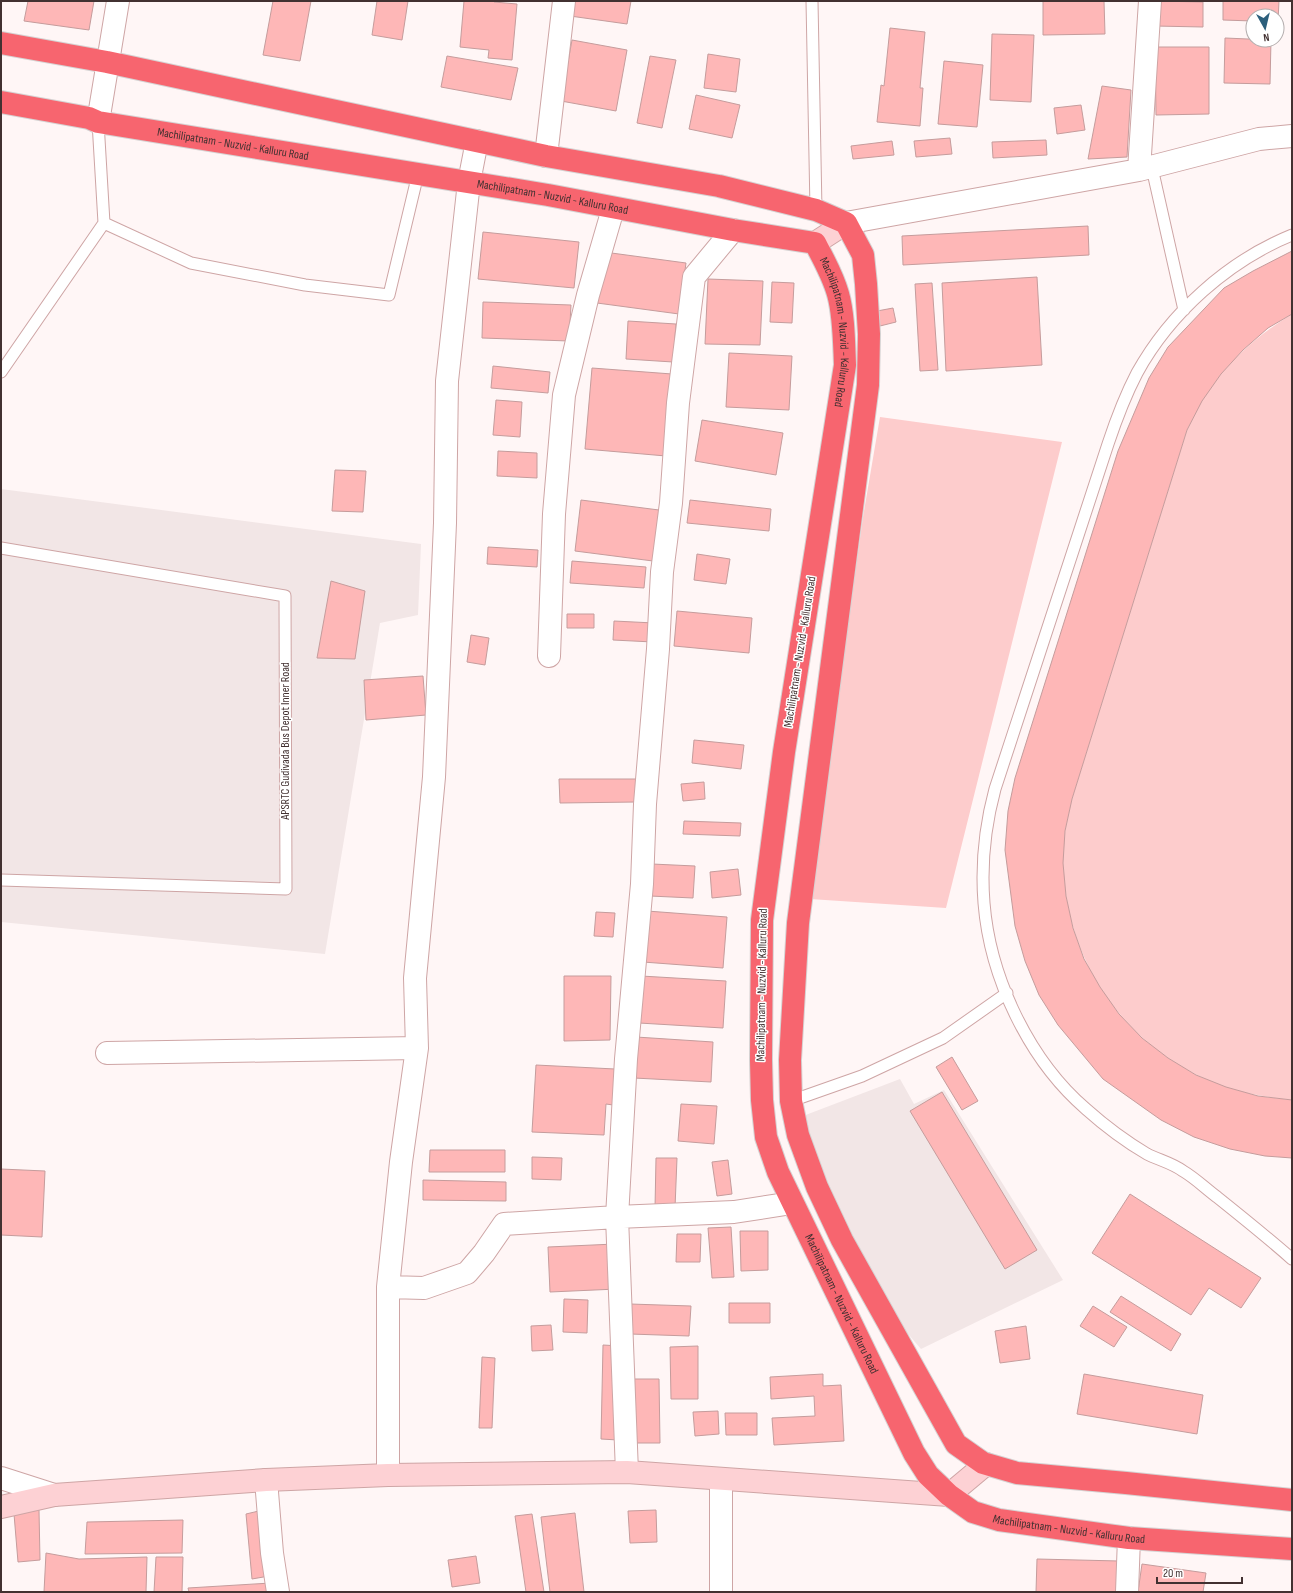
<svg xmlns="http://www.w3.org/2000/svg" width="1293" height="1593" font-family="'Sofia Sans Condensed',sans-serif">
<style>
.built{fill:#f2e6e6}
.green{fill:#fdcccc}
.building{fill:#feb7b7;stroke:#c59c9c}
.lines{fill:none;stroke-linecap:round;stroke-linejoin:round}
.lane-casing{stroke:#cea5a5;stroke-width:13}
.street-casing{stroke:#cea5a5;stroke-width:24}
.secondary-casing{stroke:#cea5a5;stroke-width:24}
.highway-casing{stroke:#d5d2d2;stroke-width:24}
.lane{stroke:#fff;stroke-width:11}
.street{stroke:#fff;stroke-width:22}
.secondary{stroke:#fdd1d4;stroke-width:22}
.highway{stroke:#f7656f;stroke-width:22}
.labels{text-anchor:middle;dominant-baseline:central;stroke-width:3;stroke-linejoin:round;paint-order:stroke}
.street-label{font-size:12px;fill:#423131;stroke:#fff}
</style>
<rect width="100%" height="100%" fill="#fff6f6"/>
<path class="built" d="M1,489L421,544L418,615L380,623L325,954L1,922Z
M900,1079L914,1104L944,1090L1063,1280L921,1349L885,1307L830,1201L803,1116Z"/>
<path class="green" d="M1292,314V1100H1290C1268,1097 1246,1094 1225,1087C1129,1052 1067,967 1063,864C1062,842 1067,820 1072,799L1187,430C1192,420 1196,409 1202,400C1225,364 1256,336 1292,314Z
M880,417L1062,442L946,908L810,899L863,517Z"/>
<path class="building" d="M28,1H94L89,30L24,21Z
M273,1H311L300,61L263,55Z
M377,1H408L402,40L372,35Z
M464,1H495L494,2L517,4L512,60L488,58L489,50L460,47Z
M572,1H631L627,24L570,16Z
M1043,1H1104L1105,34L1043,35Z
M1156,1L1203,2V27L1155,26Z
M1223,1H1279L1278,21H1277V16H1253V21L1223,20Z
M890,28L925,32L920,88H923L920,126L877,122L881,85L884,86Z
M992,34L1034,35L1031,102L990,100Z
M1225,38L1271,40L1270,84L1224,83Z
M572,40L627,50L616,111L561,101Z
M1155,47H1209V114L1156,115Z
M708,54L740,59L736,92L704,88Z
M447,56L518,68L511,100L441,87Z
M650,56L676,60L662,128L637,123Z
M944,61L983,65L977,127L938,124Z
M1102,86L1131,90L1127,157L1088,159Z
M696,95L740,105L732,138L689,129Z
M1081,105L1085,130L1057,134L1054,108Z
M950,138L952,154L916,157L914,141Z
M1046,140L1047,155L993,158L992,142Z
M892,141L894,155L853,159L851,146Z
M1088,226L1089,255L903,265L902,236Z
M483,232L579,242L574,288L478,279Z
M1292,251V314L1268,328L1243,350L1221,374L1202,401L1187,430L1072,799L1065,831L1063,863L1066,896L1073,928L1084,959L1100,987L1119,1014L1142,1038L1168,1058L1196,1075L1226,1087L1258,1096L1292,1100V1158L1265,1156L1230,1149L1194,1137L1161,1120L1103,1079L1058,1025L1039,995L1025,961L1015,926L1005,850L1008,811L1015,778L1118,451L1149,378L1168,347L1224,288L1253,271Z
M604,252L686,263L679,314L597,303Z
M1037,277L1042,365L946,371L942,283Z
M708,279L763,281L760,345L705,344Z
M772,282L794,283L792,323L770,322Z
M932,283L938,370L920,371L915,284Z
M483,302L571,305L569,341L482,338Z
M893,308L896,322L880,326L877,311Z
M628,321L676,324L673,362L626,359Z
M729,353L792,356L789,410L726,407Z
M493,366L550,372L548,393L491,388Z
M592,368L672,374L666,456L585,449Z
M496,400L522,402L520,437L493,435Z
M702,420L783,433L776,475L695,461Z
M498,451L537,453V478L497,476Z
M335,470L366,471L363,512L332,511Z
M581,500L659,510L653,561L575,551Z
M690,500L771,509L769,531L687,523Z
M488,547L538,550L537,567L487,564Z
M697,554L730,559L726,584L694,580Z
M572,561L646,567L644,588L570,583Z
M331,581L365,591L355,659L317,658Z
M677,611L752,618L749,653L674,646Z
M567,614H594V628H567Z
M614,621L654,623L653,642L613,640Z
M471,635L489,638L485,665L467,662Z
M423,676L426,715L366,720L364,680Z
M694,740L744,745L741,769L692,763Z
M559,779H636V802L560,803Z
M704,782L705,799L683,801L681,784Z
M684,821L741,823L740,836L683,834Z
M652,864L695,866L693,898L650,896Z
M738,869L741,895L712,898L710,872Z
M647,911L727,917L723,968L643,962Z
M596,912L615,913L613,937L594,936Z
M564,976H611L610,1040L564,1041Z
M641,976L726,981L723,1028L639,1023Z
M636,1037L713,1042L711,1082L634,1078Z
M952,1057L978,1101L962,1110L936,1067Z
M536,1065L615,1069L613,1105L606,1104L604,1135L532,1132Z
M942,1092L1037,1250L1005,1269L910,1111Z
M681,1104L717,1106L714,1144L678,1141Z
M430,1150H505V1172H429Z
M532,1157L562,1158L561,1180L532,1179Z
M656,1158H677L675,1208H655Z
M728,1160L732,1194L717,1196L712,1162Z
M1,1169L45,1171L42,1237L1,1235Z
M423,1180L506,1182V1201L423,1200Z
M1130,1194L1261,1278L1241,1308L1209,1288L1191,1315L1092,1253Z
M731,1227L734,1277L712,1278L708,1228Z
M740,1231H768V1270L741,1271Z
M677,1234H701L700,1262H676Z
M615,1244L617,1289L550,1292L548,1247Z
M1121,1296L1181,1334L1171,1351L1110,1312Z
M564,1299L588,1300L587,1333L563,1332Z
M729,1303H770V1323H729Z
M630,1304L691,1306L689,1336L630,1334Z
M1093,1306L1127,1327L1114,1347L1080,1326Z
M551,1325L553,1350L532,1351L531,1326Z
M1026,1326L1030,1359L1000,1363L995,1331Z
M603,1345L620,1346L618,1440L601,1439Z
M698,1346V1399H671L670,1347Z
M482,1357L495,1358L492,1428H479Z
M823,1374V1386L841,1385L844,1441L774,1445L772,1418L815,1416L814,1396L771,1399L770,1377Z
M1084,1374L1203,1395L1197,1434L1077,1414Z
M634,1379H659L660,1443H634Z
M718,1411L719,1434L695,1436L693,1412Z
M725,1413H757V1435H726Z
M39,1510L40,1560L18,1562L14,1514Z
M263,1510L269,1576L252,1579L246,1514Z
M656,1510L657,1542L630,1543L628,1511Z
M575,1513L584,1592H550L541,1517Z
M532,1514L544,1592H526L515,1516Z
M183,1520L182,1553L85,1554L87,1522Z
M46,1553L79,1559L147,1557L146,1592H44Z
M476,1556L480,1583L452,1587L448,1560Z
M156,1557H183L182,1592H154Z
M1037,1559L1119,1561L1118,1592H1036Z
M1142,1564L1206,1573L1203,1592H1138Z
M271,1583L273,1592H189L188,1588Z"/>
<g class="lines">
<g class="lane-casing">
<path id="lane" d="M812,1L816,210
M98,122L104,223L191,263L305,285L389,295L418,174
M1152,168L1184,310
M1292,235C1228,261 1170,313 1137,373C1125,396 1116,420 1108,444L995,789C985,826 981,865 984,903C990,978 1029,1060 1086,1109C1105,1126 1125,1141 1147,1154C1159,1160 1172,1163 1183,1171C1195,1178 1205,1188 1217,1197C1242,1217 1267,1237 1292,1259
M1,372L104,223
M1,548L285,596L286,889L1,880
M791,1101L862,1076L943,1038L1007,993"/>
</g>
<g class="street-casing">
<path id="street" d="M98,122L118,1
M546,156L564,1
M1139,170L1150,1
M846,223L1139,170L1259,139L1292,136
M549,656L554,514L564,395L588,295L613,209
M107,1053L417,1048
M388,1287L424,1288L467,1273L484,1253L504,1224L617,1217L734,1212L792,1203
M627,1472L617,1217L626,1059L642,884L645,804L658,649L662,572L671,503L678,403L694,277L733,230
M388,1475V1287L401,1162L417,1048L415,978L434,777L445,523L447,381L469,182L477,141
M1,1478L54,1495
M266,1480L272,1553L278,1592
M721,1592V1479
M1127,1592L1129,1538"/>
</g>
<g class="secondary-casing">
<path id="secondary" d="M815,243L846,223
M1,1507L54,1495L266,1480L388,1475L627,1472L949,1495L986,1464"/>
</g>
<g class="highway-casing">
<g id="highway">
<path d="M1,43L107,62L546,156L719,186L816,210L846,223L863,255L866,284L869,334L868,385L798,923L790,1060L791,1101L798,1135L817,1187L842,1240L956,1444L983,1463L1017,1473L1126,1483L1292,1500"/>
<path id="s1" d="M1,102L89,118L98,122L548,195L733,230L815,243C824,260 833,276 838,294C844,315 844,343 845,365L784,752L762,920L761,1060L762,1100L766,1137L778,1172L914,1453L928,1475L949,1495L973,1512L999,1520L1129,1538L1292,1549"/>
</g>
</g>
<use href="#lane" class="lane"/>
<use href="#street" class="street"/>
<use href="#secondary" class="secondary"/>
<use href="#highway" class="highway"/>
</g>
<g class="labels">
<g class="street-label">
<text stroke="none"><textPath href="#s1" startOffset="236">Machilipatnam - Nuzvid - Kalluru Road</textPath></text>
<text stroke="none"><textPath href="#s1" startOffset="560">Machilipatnam - Nuzvid - Kalluru Road</textPath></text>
<text stroke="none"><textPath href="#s1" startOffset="920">Machilipatnam - Nuzvid - Kalluru Road</textPath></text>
<text transform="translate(800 652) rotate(-81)">Machilipatnam - Nuzvid - Kalluru Road</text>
<text transform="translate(285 741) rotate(-90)">APSRTC Gudivada Bus Depot Inner Road</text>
<text transform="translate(762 985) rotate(-89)">Machilipatnam - Nuzvid - Kalluru Road</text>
<text stroke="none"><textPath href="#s1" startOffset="1916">Machilipatnam - Nuzvid - Kalluru Road</textPath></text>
<text stroke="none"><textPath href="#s1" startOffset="2264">Machilipatnam - Nuzvid - Kalluru Road</textPath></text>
</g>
</g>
<rect width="1293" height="1593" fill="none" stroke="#423131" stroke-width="4"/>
<g transform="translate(1265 28) rotate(172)"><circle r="19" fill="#ffffff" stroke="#b3adad"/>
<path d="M0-3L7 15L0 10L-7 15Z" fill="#2c5f7c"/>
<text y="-6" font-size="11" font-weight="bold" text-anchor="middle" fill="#423131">N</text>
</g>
<path d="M1157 1577v6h85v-6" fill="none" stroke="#423131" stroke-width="2"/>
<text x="1163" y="1577" font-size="12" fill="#423131" stroke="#ffffff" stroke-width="3" paint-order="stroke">20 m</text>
</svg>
